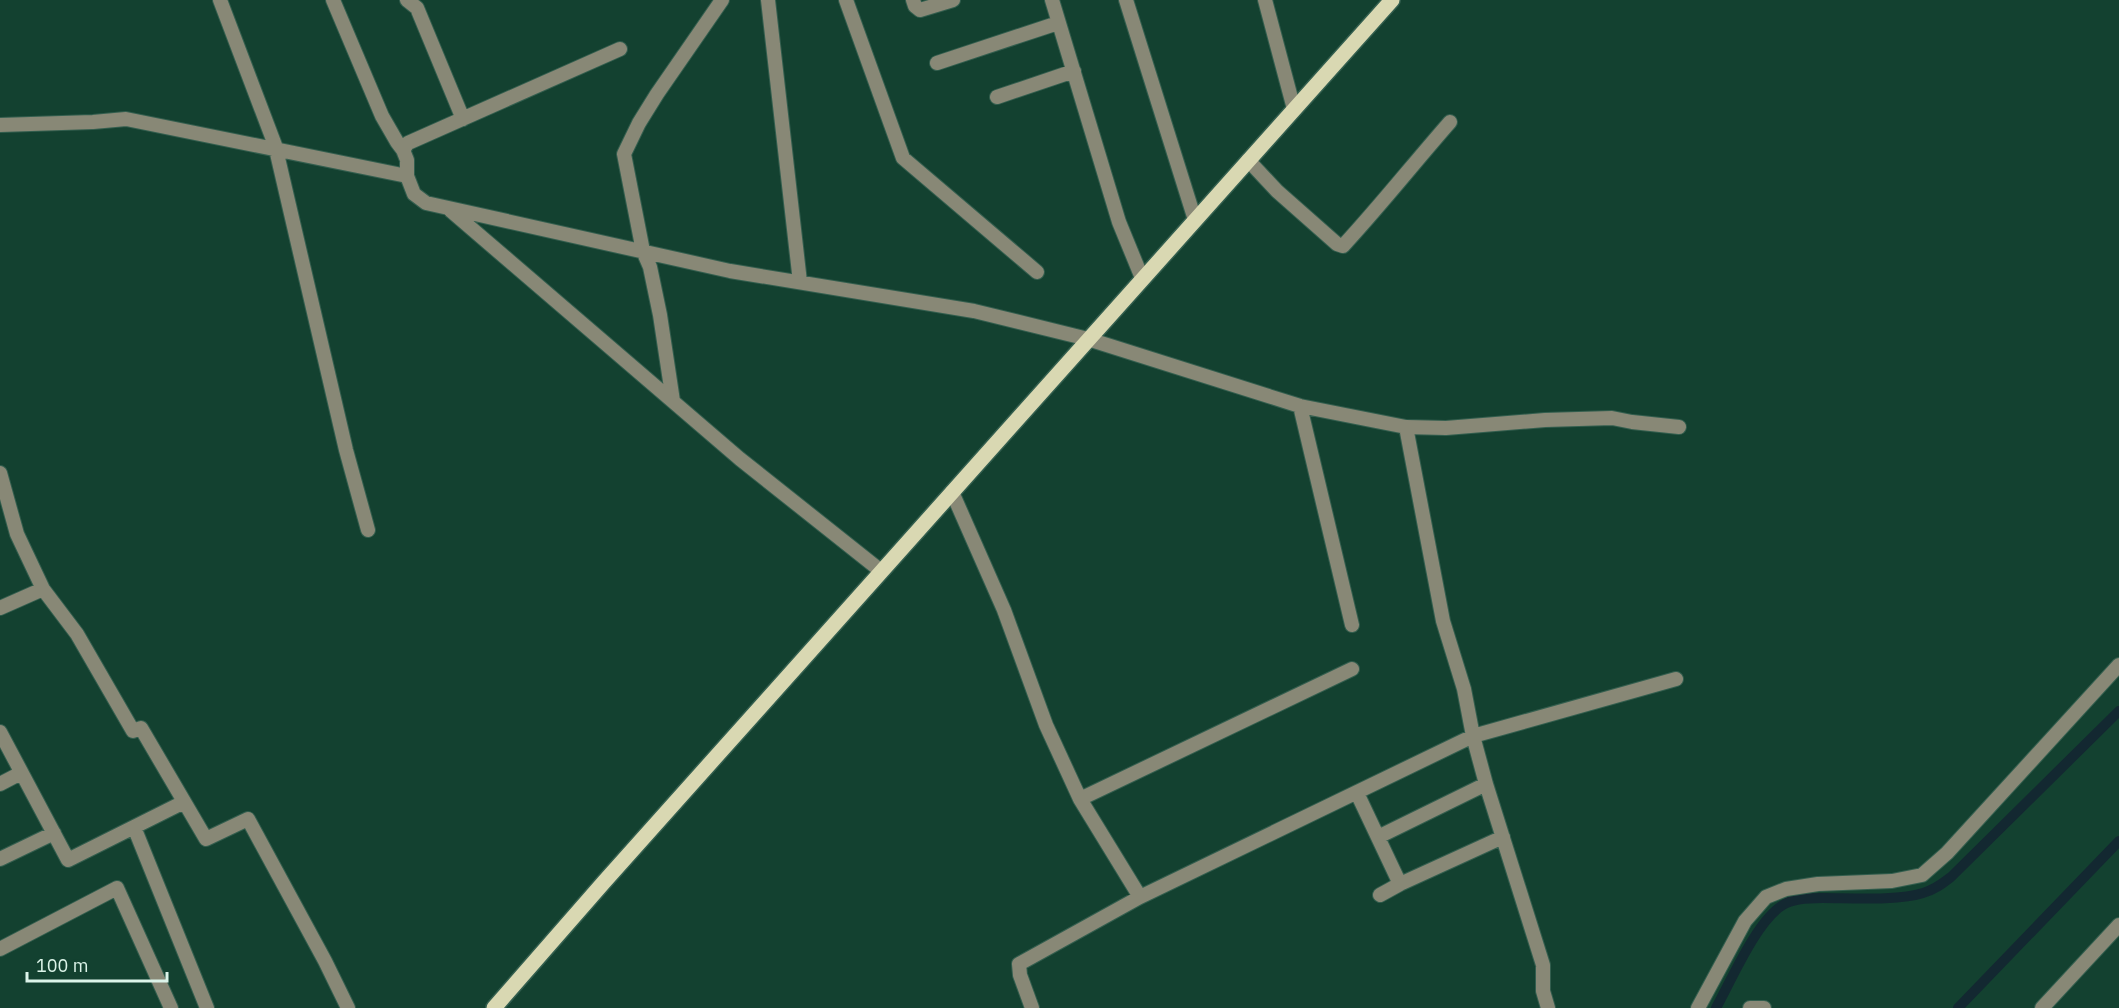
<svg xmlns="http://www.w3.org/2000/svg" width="2119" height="1008" font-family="'IBM Plex Sans',sans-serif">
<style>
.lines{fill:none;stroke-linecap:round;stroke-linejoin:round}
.canal{stroke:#132831;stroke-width:10}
.minor-casing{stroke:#335e4e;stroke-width:16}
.major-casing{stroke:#335e4e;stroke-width:18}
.minor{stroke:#888876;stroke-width:14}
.major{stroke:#d9d8b2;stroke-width:15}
</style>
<rect width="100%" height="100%" fill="#134130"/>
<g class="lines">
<path class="canal" d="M1716,1008C1731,981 1757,920 1783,905C1793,898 1811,898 1823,898C1850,898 1899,901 1923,893C1934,890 1942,884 1951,877L2119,711
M1958,1008L2119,841"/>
<g class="minor-casing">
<path id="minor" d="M220,0L275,145L346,450L368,530
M333,0L382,116L397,142L403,150L407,160V176L414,194L426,203L730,271L974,311L1088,339L1300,406L1406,427L1446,428L1545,420L1612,418L1632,422L1679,427
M407,0L417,8L463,119
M768,0L800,282
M846,0L903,158L1037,272
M913,0L915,6L920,10L953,0
M1052,0L1119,222L1142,278
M1126,0L1195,220
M1265,0L1294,109
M937,63L1058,23
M997,97L1074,71
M0,125L93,122L126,119L407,176
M403,150L408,143L620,49
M1248,160L1277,191L1337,244L1343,246C1380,206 1414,163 1450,122
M450,210L740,459L881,571
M673,401L660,315L650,267L643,251L624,154L639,123L657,94L722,0
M1300,406L1352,625
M1406,427L1443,621L1464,689L1473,736L1486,784L1543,965V991L1548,1008
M0,473L17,534L43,589
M952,492L1004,610L1046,725L1080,799L1140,897
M0,608L43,589L77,634L133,731L141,728L206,839L248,819L325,961L348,1008
M0,732L68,860L184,802
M0,784L21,773
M1357,793L1400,884L1503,837
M1080,799L1352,669
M134,827L207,1008
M1378,837L1486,784
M0,859L54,833
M1380,895L1400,884
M0,949L117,888L171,1008
M1032,1008L1020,975L1019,964L1140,897L1473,736L1676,679
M1698,1008L1745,921L1766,897L1786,889L1818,884L1892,881L1922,875L1947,853L2119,665
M1750,1008H1764
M2042,1008L2119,925"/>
</g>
<g class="major-casing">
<path id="major" d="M494,1008L604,882L1392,0"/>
</g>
<use href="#minor" class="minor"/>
<use href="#major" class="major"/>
</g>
<path d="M27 972v9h140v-9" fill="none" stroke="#dcf4e9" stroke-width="3"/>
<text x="36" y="972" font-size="18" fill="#dcf4e9" stroke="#134130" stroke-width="4.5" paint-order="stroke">100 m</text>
</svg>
